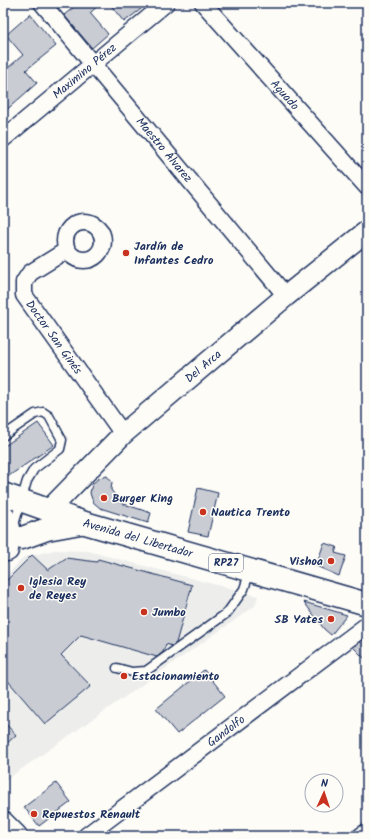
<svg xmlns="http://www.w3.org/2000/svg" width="370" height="839" font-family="Kalam,sans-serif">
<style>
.built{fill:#edeeec}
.building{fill:#c9ccd3;stroke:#1b2f5e}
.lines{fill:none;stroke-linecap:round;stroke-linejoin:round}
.service-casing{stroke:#1b2f5e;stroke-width:11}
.minor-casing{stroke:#1b2f5e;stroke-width:19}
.tertiary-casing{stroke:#1b2f5e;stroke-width:23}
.secondary-casing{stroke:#1b2f5e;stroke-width:25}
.primary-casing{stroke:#1b2f5e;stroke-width:25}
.service{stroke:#fdfcf7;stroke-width:8}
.minor{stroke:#fdfcf7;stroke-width:16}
.tertiary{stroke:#fdfcf7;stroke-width:20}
.secondary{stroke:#fdfcf7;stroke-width:22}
.primary{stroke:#fdfcf7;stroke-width:22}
.poi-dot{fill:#c8321e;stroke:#fdfcf7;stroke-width:1.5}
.labels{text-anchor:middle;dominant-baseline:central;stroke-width:3;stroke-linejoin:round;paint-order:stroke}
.shield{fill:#fdfcf7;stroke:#5f6c8c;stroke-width:1}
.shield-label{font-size:11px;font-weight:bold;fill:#1b2f5e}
.street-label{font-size:12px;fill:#1b2f5e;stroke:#fdfcf7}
.poi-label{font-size:12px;font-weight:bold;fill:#1b2f5e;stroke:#fdfcf7;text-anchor:start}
</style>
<rect width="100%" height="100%" fill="#fdfcf7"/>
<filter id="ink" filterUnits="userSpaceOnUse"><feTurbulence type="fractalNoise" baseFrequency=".025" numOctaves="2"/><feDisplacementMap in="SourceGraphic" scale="8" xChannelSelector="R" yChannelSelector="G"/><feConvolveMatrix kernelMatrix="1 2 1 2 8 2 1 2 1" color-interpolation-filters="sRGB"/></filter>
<g filter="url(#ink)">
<path class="built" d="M55,550L88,551L258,596L255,606L3,782V579L24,557Z"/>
<path class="building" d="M79,3H101L90,13L108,34L92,48L64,15Z
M109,3H136L141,9L124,22Z
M30,14L56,46L26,70L37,83L3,113V72L23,55L6,35Z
M38,423L54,445L3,480V447Z
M107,476L112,482L111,490L121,503L151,513L148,523L100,508L93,502L90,493L92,484L99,478Z
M198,488L218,493L208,536L188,532Z
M324,543L337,547L335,553L346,556L339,576L316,566Z
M32,555L48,570L66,558L97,562L98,559L192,585L176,643L172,646L166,644L163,652L157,657L81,635L61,655L91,686L45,724L3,675V584Z
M304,602L347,615L331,635L324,629Z
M367,637V661L353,647Z
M204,670L225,696L177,734L156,709Z
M3,721L16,735L3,747Z
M56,783L71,802L39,826L24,807Z"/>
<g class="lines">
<g class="service-casing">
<path id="service" d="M3,436L35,414L43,412L49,416L62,440L60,449L34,469L27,481L13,528
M117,668L132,672L146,671L227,613L244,589L250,571"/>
</g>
<g class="minor-casing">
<g id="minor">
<path id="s1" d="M42,3L286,296"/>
<path id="s2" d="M203,3L367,187"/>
<path id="s3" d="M3,139L166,3"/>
<circle cx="84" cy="241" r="19"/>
<path id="s4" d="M67,250L30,273L24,282V295L123,434"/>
<path id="s5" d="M86,836L367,625"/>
<path d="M361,836L367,832"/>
</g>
</g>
<g class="tertiary-casing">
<g id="tertiary">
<path id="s6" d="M49,510L123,434L286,296L367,231"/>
</g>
</g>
<g class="secondary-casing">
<path id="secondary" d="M3,823L16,836"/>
</g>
<g class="primary-casing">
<g id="primary">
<path id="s7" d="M3,494L85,523L367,604"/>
<path d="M3,516L9,528L7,550"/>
<path d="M22,538L47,529L80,523"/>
</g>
</g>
<use href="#service" class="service"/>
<use href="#minor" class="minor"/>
<use href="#tertiary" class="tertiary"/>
<use href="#secondary" class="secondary"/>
<use href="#primary" class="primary"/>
</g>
</g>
<g class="poi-dot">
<circle cx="126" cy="253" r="4"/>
<circle cx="104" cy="498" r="4"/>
<circle cx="203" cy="512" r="4"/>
<circle cx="331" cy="561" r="4"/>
<circle cx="21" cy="588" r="4"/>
<circle cx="144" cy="612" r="4"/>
<circle cx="331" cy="619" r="4"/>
<circle cx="124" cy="676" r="4"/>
<circle cx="34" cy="814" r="4"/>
</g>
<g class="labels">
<rect class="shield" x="209" y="554" width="34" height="18" rx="3"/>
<g class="shield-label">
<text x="226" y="563">RP27</text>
</g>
<g class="street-label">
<text stroke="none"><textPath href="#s3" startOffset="106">Maximino Pérez</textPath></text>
<text stroke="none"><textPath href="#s2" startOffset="123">Aguado</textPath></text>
<text stroke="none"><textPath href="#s1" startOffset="191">Maestro Álvarez</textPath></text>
<text stroke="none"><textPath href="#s4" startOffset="119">Doctor San Ginés</textPath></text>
<text stroke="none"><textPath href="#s6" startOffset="211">Del Arca</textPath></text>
<text stroke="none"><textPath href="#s7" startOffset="142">Avenida del Libertador</textPath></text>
<text stroke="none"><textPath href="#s5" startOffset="175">Gandolfo</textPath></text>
</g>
<g class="poi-label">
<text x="134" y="246">Jardín de<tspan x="134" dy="14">Infantes Cedro</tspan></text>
<text x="112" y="498">Burger King</text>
<text x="211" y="512">Nautica Trento</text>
<text x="323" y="561" text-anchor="end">Vishoa</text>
<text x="29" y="581">Iglesia Rey<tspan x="29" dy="14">de Reyes</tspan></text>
<text x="152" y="612">Jumbo</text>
<text x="323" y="619" text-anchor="end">SB Yates</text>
<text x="132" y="676">Estacionamiento</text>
<text x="42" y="814">Repuestos Renault</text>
</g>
</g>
<rect width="370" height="839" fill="none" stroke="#fdfcf7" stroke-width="16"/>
<rect x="8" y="8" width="354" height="823" fill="none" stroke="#1b2f5e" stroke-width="1.5" filter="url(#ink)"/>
<g transform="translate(324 793) rotate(3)"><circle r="19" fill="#fdfcf7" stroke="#a3aaba"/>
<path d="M0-3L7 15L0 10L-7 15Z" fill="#c8321e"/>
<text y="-6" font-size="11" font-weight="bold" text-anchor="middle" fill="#1b2f5e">N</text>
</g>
</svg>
